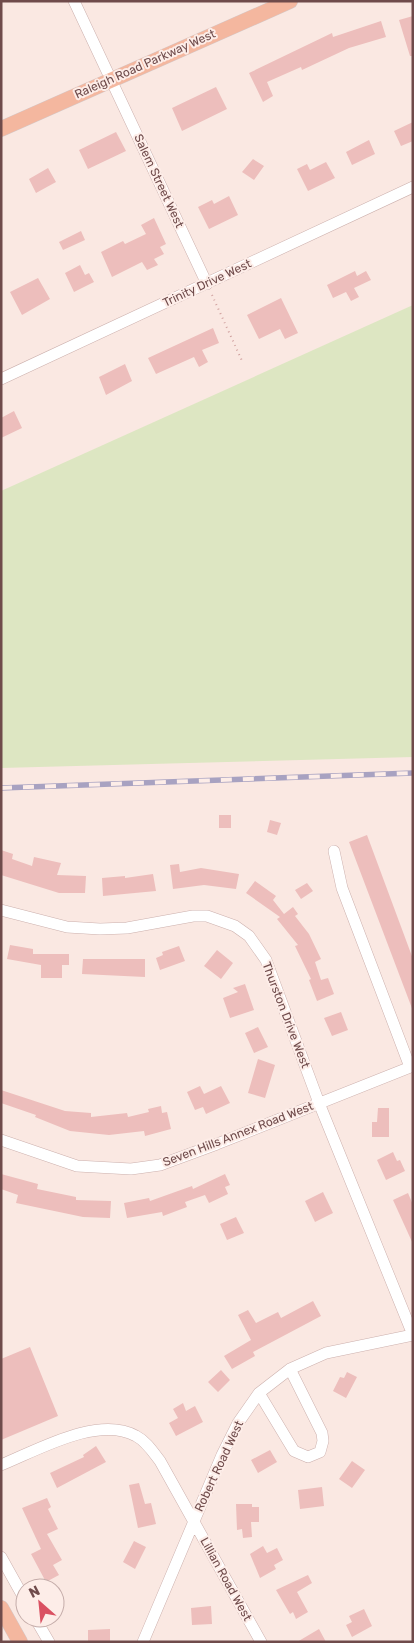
<svg xmlns="http://www.w3.org/2000/svg" width="414" height="1643" font-family="Rubik,sans-serif">
<style>
.green{fill:#dde6c2}
.building{fill:#edbebc}
.lines{fill:none;stroke-linecap:round;stroke-linejoin:round}
.minor-casing{stroke:#ccb0ad;stroke-width:12}
.major-casing{stroke:#d4c9c9;stroke-width:16}
.path{stroke:#d1a2a0;stroke-width:2;stroke-dasharray:1 4;stroke-linecap:butt}
.minor{stroke:#fff;stroke-width:11}
.major{stroke:#f4b79f;stroke-width:15}
.rail-casing{stroke:#a8a2c1;stroke-width:5.5}
.rail{stroke:#fdede8;stroke-width:4;stroke-dasharray:11;stroke-linecap:butt}
.labels{text-anchor:middle;dominant-baseline:central;stroke-width:4;stroke-linejoin:round;paint-order:stroke}
.street-label{font-size:12px;fill:#6f4b4b;stroke:#fdede8}
</style>
<rect width="100%" height="100%" fill="#fae8e2"/>
<path class="green" d="M413,305V757L1,768V491Z"/>
<path class="building" d="M413,16V56H410L399,20Z
M381,21L386,37L349,48L302,70L301,67L267,82L273,96L263,102L249,73L332,33L333,37Z
M216,87L227,109L182,131L172,108Z
M413,122V141L401,146L394,131Z
M116,132L126,151L88,169L79,150Z
M369,140L375,154L352,165L346,152Z
M253,159L264,166L254,180L242,172Z
M326,162L335,178L308,191L297,169L307,164L310,170Z
M48,168L56,182L36,193L29,179Z
M229,196L238,215L209,229L198,207L212,200L214,204Z
M154,218L166,244L160,247L164,254L154,259L158,265L147,270L142,262L112,277L101,252L123,241L125,244L146,234L141,225Z
M81,231L85,240L63,250L59,242Z
M80,265L85,275L89,273L94,282L74,292L65,273Z
M355,271L357,276L366,271L371,280L354,288L359,297L351,301L346,292L333,298L327,285Z
M38,278L50,299L22,315L10,292Z
M281,298L298,333L285,339L280,329L259,339L247,315Z
M213,328L219,343L202,350L208,362L199,367L194,357L156,374L148,358Z
M125,364L132,381L106,395L99,377Z
M14,411L22,428L1,438V418Z
M219,815H231V828H219Z
M270,820L281,823L277,835L267,832Z
M367,835L413,959V1011L349,842Z
M1,850L13,854L12,859L32,866L34,857L61,863L57,875L86,876L85,893H59L1,875Z
M179,864L180,872L201,868L239,874L236,889L204,885L173,889L170,865Z
M153,874L156,891L103,896L102,878L125,876V878Z
M255,881L276,896L273,900L284,914L293,907L298,914L295,916L309,934L321,959L315,962L321,980L328,978L334,994L317,1001L309,980L311,979L295,946L298,945L277,919L280,917L246,893Z
M307,883L313,891L301,899L295,890Z
M10,945L33,949V954H69V965H62V978H41V965L7,959Z
M179,946L185,961L160,970L156,958L163,955L162,952Z
M217,950L233,963L221,979L204,966Z
M83,959H145V977L82,974Z
M245,984L254,1010L230,1018L223,998L238,992L233,988Z
M341,1012L348,1030L332,1036L324,1018Z
M258,1027L268,1047L254,1053L245,1033Z
M258,1059L275,1065L265,1098L248,1093Z
M200,1086L204,1094L221,1086L230,1103L206,1114L203,1107L195,1110L187,1092Z
M1,1090L65,1111L91,1113V1117L127,1113L128,1117L149,1112L148,1109L161,1106L162,1113L167,1112L171,1129L145,1136L144,1131L109,1135L70,1131L35,1117L36,1115L1,1103Z
M378,1108H389V1137H372V1122H377Z
M393,1152L397,1161L400,1160L405,1171L386,1180L377,1160Z
M1,1174L38,1184L37,1189L76,1197V1200L111,1201L110,1218L83,1217L16,1203L18,1195L1,1189Z
M225,1174L230,1185L225,1187L228,1194L209,1203L205,1195L185,1202L187,1207L163,1216L162,1212L127,1218L124,1203L149,1198L150,1201L192,1186L193,1189Z
M323,1192L333,1213L315,1222L305,1201Z
M408,1193L413,1205V1244L393,1200Z
M236,1217L244,1233L227,1240L220,1224Z
M313,1301L321,1316L253,1352L255,1356L232,1369L224,1356L251,1340L238,1315L248,1310L256,1323L278,1312L281,1318Z
M30,1347L58,1416L1,1440V1359Z
M221,1370L230,1380L218,1392L208,1382Z
M347,1372L357,1377L346,1398L333,1391L340,1377L344,1378Z
M183,1403L186,1411L195,1406L203,1422L176,1436L169,1423L178,1418L173,1409Z
M96,1446L106,1462L57,1488L50,1473L84,1457L83,1455Z
M270,1450L277,1462L258,1473L251,1460Z
M352,1461L365,1470L352,1488L339,1479Z
M139,1483L145,1504L151,1503L156,1524L138,1528L129,1485Z
M322,1487L324,1506L300,1509L298,1490Z
M47,1498L51,1507L48,1509L58,1529L47,1534L62,1560L53,1565L59,1575L46,1582L31,1554L41,1549L22,1508Z
M236,1504H252V1507H259V1522H251L252,1537L243,1538L242,1529L237,1530Z
M134,1541L146,1547L135,1569L123,1562Z
M263,1546L267,1553L277,1548L283,1560L274,1565L276,1569L260,1578L250,1554Z
M308,1575L312,1583L297,1592L308,1612L296,1619L293,1612L290,1614L276,1590Z
M211,1606L212,1624L192,1625L191,1608Z
M364,1609L372,1626L352,1637L346,1625L352,1622L349,1616Z
M110,1629V1642H88V1630Z
M319,1629L326,1642H297Z"/>
<g class="lines">
<g class="minor-casing">
<path id="minor" d="M74,1L207,284
M1,379L413,187
M334,851L342,888L410,1067
M1,910L67,927L100,929L127,928L193,916H207L235,926L249,936L266,960L319,1103L413,1335
M1,1140L77,1166L131,1169L160,1165L217,1144L413,1066
M259,1393L294,1451L308,1457L320,1452L323,1441L322,1433L290,1369
M1,1465C38,1450 98,1415 136,1436C146,1441 153,1452 160,1461L261,1642
M1,1557L25,1600
M35,1618L49,1642
M143,1642L222,1455L238,1423L259,1393L290,1369L326,1353L413,1335"/>
</g>
<g class="major-casing">
<path id="major" d="M1,129L290,1
M1,1608L20,1642"/>
</g>
<path class="path" d="M212,295L243,363"/>
<use href="#minor" class="minor"/>
<use href="#major" class="major"/>
<g class="rail-casing">
<path id="rail" d="M1,788L413,773"/>
</g>
<use href="#rail" class="rail"/>
</g>
<g class="labels">
<g class="street-label">
<text transform="translate(145 64) rotate(-24)">Raleigh Road Parkway West</text>
<text transform="translate(159 181) rotate(65)">Salem Street West</text>
<text transform="translate(207 283) rotate(-25)">Trinity Drive West</text>
<text transform="translate(286 1015) rotate(69)">Thurston Drive West</text>
<text transform="translate(238 1134) rotate(-21)">Seven Hills Annex Road West</text>
<text transform="translate(219 1466) rotate(-65)">Robert Road West</text>
<text transform="translate(226 1579) rotate(61)">Lillian Road West</text>
</g>
</g>
<rect width="414" height="1643" fill="none" stroke="#6f4b4b" stroke-width="5"/>
<g transform="translate(40 1603) rotate(333)"><circle r="24" fill="#fdede8" stroke="#c4aca9"/>
<path d="M0-4L9 19L0 12L-9 19Z" fill="#da5162"/>
<text y="-8" font-size="14" font-weight="bold" text-anchor="middle" fill="#6f4b4b">N</text>
</g>
</svg>
